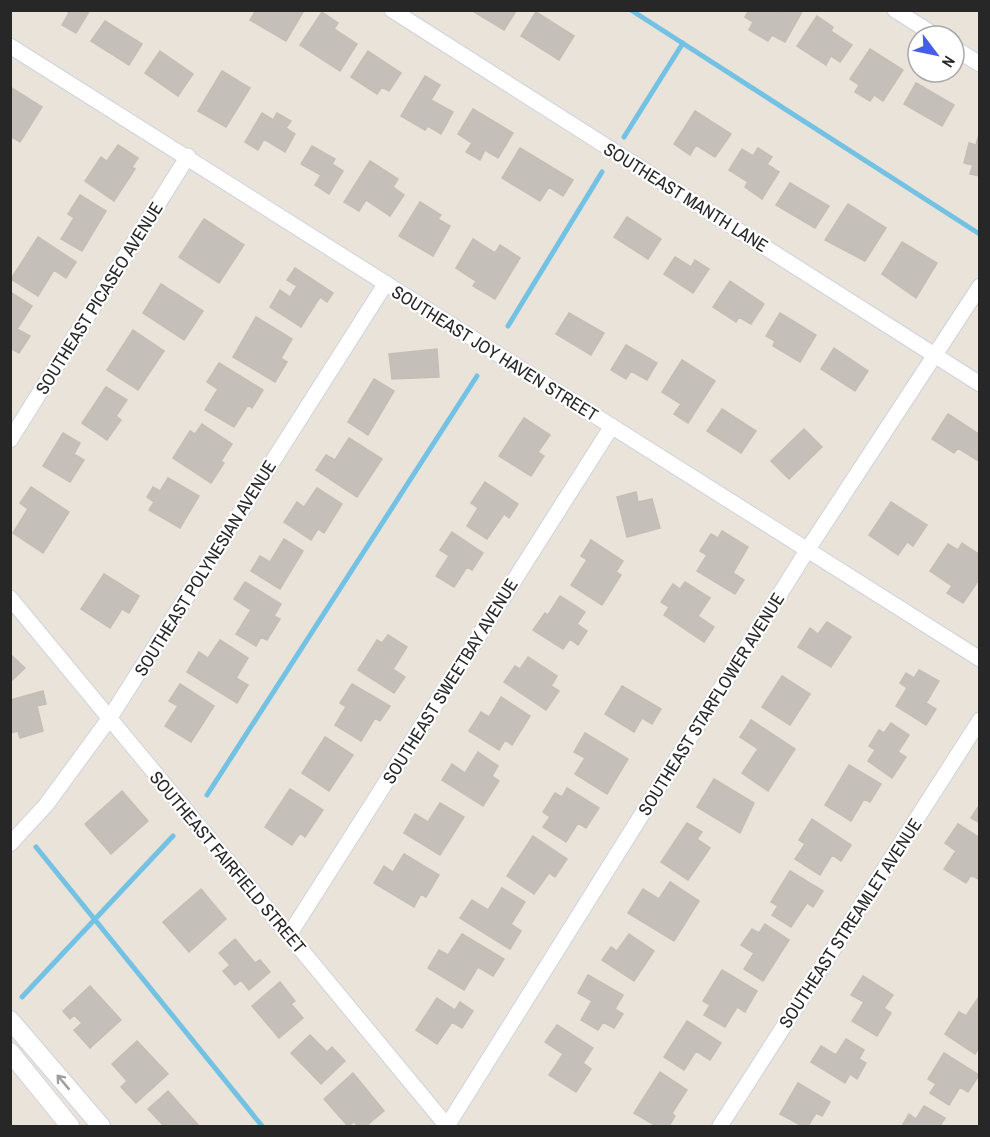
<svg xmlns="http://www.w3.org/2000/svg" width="990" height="1137" font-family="'Archivo Narrow',sans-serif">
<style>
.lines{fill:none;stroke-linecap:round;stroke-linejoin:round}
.stream{stroke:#73c2e4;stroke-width:5}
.building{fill:#c4c0b9;stroke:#c4beb4;stroke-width:1.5}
.minor-casing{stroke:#cfd2df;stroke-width:17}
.tertiary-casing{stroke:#cfd2df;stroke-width:20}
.minor{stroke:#fff;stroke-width:15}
.tertiary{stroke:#fff;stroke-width:18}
.oneway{stroke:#9e9e9e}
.labels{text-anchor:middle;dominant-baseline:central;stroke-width:4.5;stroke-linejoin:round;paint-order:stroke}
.street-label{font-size:18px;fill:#272727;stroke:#fff}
</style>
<rect width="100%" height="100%" fill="#e9e3d9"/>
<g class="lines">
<path class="stream" d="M631,10L978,233
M624,137L683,43
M508,326L602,172
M207,795L477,376
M36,847L262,1126
M22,997L173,836"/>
</g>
<path class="building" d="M65,10H90L76,33L62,25L69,13Z
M256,10H301L303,12L286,41L250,20Z
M471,10H515L516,11L504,30Z
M749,10L781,12L803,10L785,42L772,35L768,41L749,30L753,22L745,17Z
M322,12L338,23L334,29L357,44L340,71L300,45Z
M536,12L574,36L559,60L521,36Z
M817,16L833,27L831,31L852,45L840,62L831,56L826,65L797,46Z
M105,21L142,44L129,65L91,41Z
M870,49L903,70L883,101L874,95L870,101L855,92L859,85L850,79Z
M160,51L193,74L178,96L145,73Z
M368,51L401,73L389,91L382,87L377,94L351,77Z
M222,71L250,88L226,127L198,111Z
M425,76L440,85L431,100L453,112L441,134L428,126L425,130L401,116Z
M916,83L954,105L942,126L904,104Z
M10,87L42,107L20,142L10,136Z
M473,109L513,133L498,158L485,150L480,160L466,152L472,143L458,134Z
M695,111L731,134L715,157L696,145L690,155L674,144Z
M262,113L273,120L277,113L291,121L286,128L295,134L285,152L264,139L258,150L245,142Z
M980,131V176L970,174L973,165L964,163L969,143L976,145Z
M118,145L138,158L132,167L135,169L114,201L85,181L101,157L107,161Z
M312,146L335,159L332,164L343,171L329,194L315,185L321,175L301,164Z
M520,148L573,180L563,196L549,187L540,201L502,178Z
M758,148L772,157L767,164L779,172L762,199L745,187L748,182L729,170L742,149L753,156Z
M370,161L398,179L393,187L404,195L390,216L366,200L359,211L344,202Z
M790,183L829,206L815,228L776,205Z
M80,195L106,211L82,251L61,239L74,218L68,214Z
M420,202L441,215L438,219L450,226L433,256L399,236Z
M848,204L886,228L865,261L825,240Z
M627,217L661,239L648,259L614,237Z
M204,219L244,245L219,283L179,257Z
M38,237L76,262L66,278L54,270L38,296L11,279Z
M473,239L495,253L500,245L520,258L495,299L473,286L476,281L456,268Z
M902,242L937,263L916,298L882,274Z
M675,257L691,267L695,260L709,269L693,293L664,274Z
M295,268L333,293L327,302L320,297L301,327L270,307L280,290L290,297L297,286L287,280Z
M730,281L764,304L751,324L739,317L736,322L713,307Z
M161,284L203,311L184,340L143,313Z
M10,292L32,306L17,329L30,336L19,353L10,348Z
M569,313L604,333L591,355L556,334Z
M780,313L816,335L800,362L773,346L775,341L766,336Z
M256,317L292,339L281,358L287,362L275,382L233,357Z
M133,330L164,351L138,390L107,370Z
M626,345L657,363L647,380L631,371L626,379L611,370Z
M834,348L868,371L855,391L821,369Z
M437,349L439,377L392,379L389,354Z
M682,360L715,381L688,423L674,414L681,404L662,392Z
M219,363L263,390L252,408L248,405L234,427L205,410L218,389L207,382Z
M374,379L394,391L368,435L348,422Z
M106,387L127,400L116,416L121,420L107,440L82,423Z
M722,409L756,431L741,453L707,431Z
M948,414L980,435V462L958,448L954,453L932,439Z
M524,418L550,435L538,452L544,456L531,476L499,456Z
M202,424L232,444L221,461L224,463L211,483L173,458L190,431L195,434Z
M804,429L822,447L789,479L771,461Z
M63,433L80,443L74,454L84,460L70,482L43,466Z
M349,438L382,459L357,497L316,470L326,455L335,460Z
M168,478L199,496L180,528L149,510L154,502L147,497L153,487L160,491Z
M485,482L518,504L509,518L504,514L487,539L467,526L478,508L471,503Z
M31,487L69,512L43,553L13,533L28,509L20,503Z
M317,488L342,504L324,533L318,529L311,540L284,522L297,502L304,507Z
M636,492L638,502L652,499L660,528L627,537L617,497Z
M891,502L927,525L913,546L907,542L898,555L869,535Z
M722,531L748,547L733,573L744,580L735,594L697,571L707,555L700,551L711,534L718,538Z
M452,532L483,553L472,570L467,567L454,587L436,576L449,556L440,550Z
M284,539L303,551L280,589L251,571L260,556L270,562Z
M591,540L623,561L616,572L621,575L602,605L571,585L587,560L581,556Z
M962,543L980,555V578L963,603L947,593L952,586L930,571L948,544L958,550Z
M104,574L139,596L129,613L122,609L110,628L81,609Z
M245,582L281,604L274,616L280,619L267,640L261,637L256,646L236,634L251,610L234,599Z
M685,582L710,598L698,616L714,627L704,642L664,615L669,607L661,602L673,584L680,589Z
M560,596L585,612L577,624L587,631L578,645L570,639L563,649L533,630L545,613L548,615Z
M827,622L851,637L831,667L798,647L810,628L818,634Z
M388,635L407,647L393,669L405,677L394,693L358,670L377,640L382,643Z
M220,640L248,658L236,678L248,685L237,703L187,672L199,652L208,658Z
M10,654L25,668L10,682Z
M528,657L557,676L551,686L559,691L546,710L504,682L515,666L520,669Z
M919,670L939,681L926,703L936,709L926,725L896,706L907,688L900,683L906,673L914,678Z
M782,676L810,694L790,725L762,707Z
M180,684L214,706L191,742L165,726L178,706L169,701Z
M352,684L390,706L380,721L375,718L361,741L335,725L346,707L340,703Z
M622,686L661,709L652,724L642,718L634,732L605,714Z
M43,691L46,704L37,706L43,731L20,738L18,731L10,733V700Z
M501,697L530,716L512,745L505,740L499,750L469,731L481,712L489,717Z
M751,720L795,749L768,791L742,773L758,749L740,737Z
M891,723L909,735L898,752L906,757L892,778L868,761L875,750L869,746L879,730L884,733Z
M585,733L628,759L607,794L575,774L585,758L574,752Z
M325,737L353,755L329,791L302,773Z
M478,752L498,766L492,776L499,781L483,806L442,780L452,764L465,773Z
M849,765L881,784L870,802L864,799L851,821L825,805Z
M714,779L754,803L740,833L697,807Z
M567,788L599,808L586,828L578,823L566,842L543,827L550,817L543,812L555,793L562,797Z
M290,789L323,810L305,837L300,833L292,845L265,827Z
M122,791L148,821L111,854L85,824Z
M440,803L464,817L440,855L404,833L415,814L428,822Z
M980,804V823L971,818Z
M812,819L851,845L841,861L832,855L820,875L795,859L805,844L799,840Z
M687,823L702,832L697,839L710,848L688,880L661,862Z
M958,824L980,838V880L971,875L966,883L944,869L956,851L945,843Z
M533,836L567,859L555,877L549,873L534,894L507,876Z
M404,854L439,875L426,897L421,894L414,907L374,883L384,866L393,872Z
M790,871L823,891L813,907L807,903L791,927L772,915L778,906L771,902Z
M670,882L699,901L674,941L628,913L643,889L659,899Z
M502,888L525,902L511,924L521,931L510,949L460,918L472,900L488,910Z
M201,889L226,919L189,952L163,922Z
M765,924L789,940L763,981L744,969L754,953L741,945L752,929L759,933Z
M462,934L504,959L493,976L478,967L464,990L428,968L439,950L448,955Z
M629,934L654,951L634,981L602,960L611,947L617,951Z
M235,939L255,963L260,960L270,972L249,990L241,980L235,985L223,971L230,965L219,953Z
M722,970L757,991L745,1012L737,1007L725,1027L704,1015L710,1005L703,1001Z
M588,975L623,995L615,1009L623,1014L614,1028L603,1022L598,1030L581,1020L592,1001L578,993Z
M863,976L893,995L884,1008L891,1013L877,1036L852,1021L864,1002L851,995Z
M280,982L295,1001L291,1004L303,1018L279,1038L252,1006Z
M90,986L121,1020L90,1048L74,1030L82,1023L74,1015L70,1019L63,1011Z
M437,998L455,1010L460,1002L473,1011L462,1028L452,1022L437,1044L416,1030Z
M978,998L980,1046L975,1054L945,1034L959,1012L966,1016Z
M687,1021L721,1043L710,1060L696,1051L684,1070L664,1057Z
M557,1025L593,1048L583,1063L591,1069L576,1092L549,1075L563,1054L545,1042Z
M310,1035L327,1052L332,1047L345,1061L321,1084L291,1053Z
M846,1039L864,1050L859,1059L866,1063L857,1079L850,1074L845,1083L811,1062L821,1046L836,1055Z
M137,1041L168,1074L136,1103L121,1087L127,1081L112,1064Z
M944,1053L979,1075L968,1092L960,1087L949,1105L930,1093L936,1084L928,1079Z
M660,1072L687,1090L672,1113L675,1116L669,1126H656L634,1113Z
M353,1073L384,1111L366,1126H358L354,1122L348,1126L324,1099Z
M798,1083L830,1102L822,1116L816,1113L808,1126H802L780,1114Z
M168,1091L199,1126H164L148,1109Z
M924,1106L945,1118L940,1126H902L909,1114L916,1119Z"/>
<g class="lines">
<g class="minor-casing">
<path id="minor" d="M392,10L980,384
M895,10L936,36
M10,46L980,659
M954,48L980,64
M10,440L188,156
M10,598L447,1126
M10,844L46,805L109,719L386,283
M289,935L612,426
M447,1126L808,549L980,286
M720,1126L980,720"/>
</g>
<g class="tertiary-casing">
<path id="tertiary" d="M10,1020L101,1126
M10,1052L70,1126"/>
</g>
<use href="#minor" class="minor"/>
<use href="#tertiary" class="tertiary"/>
</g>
<defs><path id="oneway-shaft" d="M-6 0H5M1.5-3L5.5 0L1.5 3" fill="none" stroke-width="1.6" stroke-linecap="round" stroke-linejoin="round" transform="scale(1.5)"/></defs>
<use class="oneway" href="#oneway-shaft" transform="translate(63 1082) rotate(-130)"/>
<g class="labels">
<g class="street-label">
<text transform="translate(686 197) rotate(32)">SOUTHEAST MANTH LANE</text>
<text transform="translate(99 298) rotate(-58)">SOUTHEAST PICASEO AVENUE</text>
<text transform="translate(495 353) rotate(32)">SOUTHEAST JOY HAVEN STREET</text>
<text transform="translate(205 568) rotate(-58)">SOUTHEAST POLYNESIAN AVENUE</text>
<text transform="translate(450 681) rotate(-58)">SOUTHEAST SWEETBAY AVENUE</text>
<text transform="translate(711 704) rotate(-58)">SOUTHEAST STARFLOWER AVENUE</text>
<text transform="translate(228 862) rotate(50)">SOUTHEAST FAIRFIELD STREET</text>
<text transform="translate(850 923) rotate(-57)">SOUTHEAST STREAMLET AVENUE</text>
</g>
</g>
<rect width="990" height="1137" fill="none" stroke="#272727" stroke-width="24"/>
<g transform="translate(936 54) rotate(122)"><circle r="28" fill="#ffffff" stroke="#a9a9a9" stroke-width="1.5"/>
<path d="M0-4.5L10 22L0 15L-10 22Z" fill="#445deb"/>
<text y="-9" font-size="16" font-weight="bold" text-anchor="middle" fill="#272727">N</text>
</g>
</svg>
